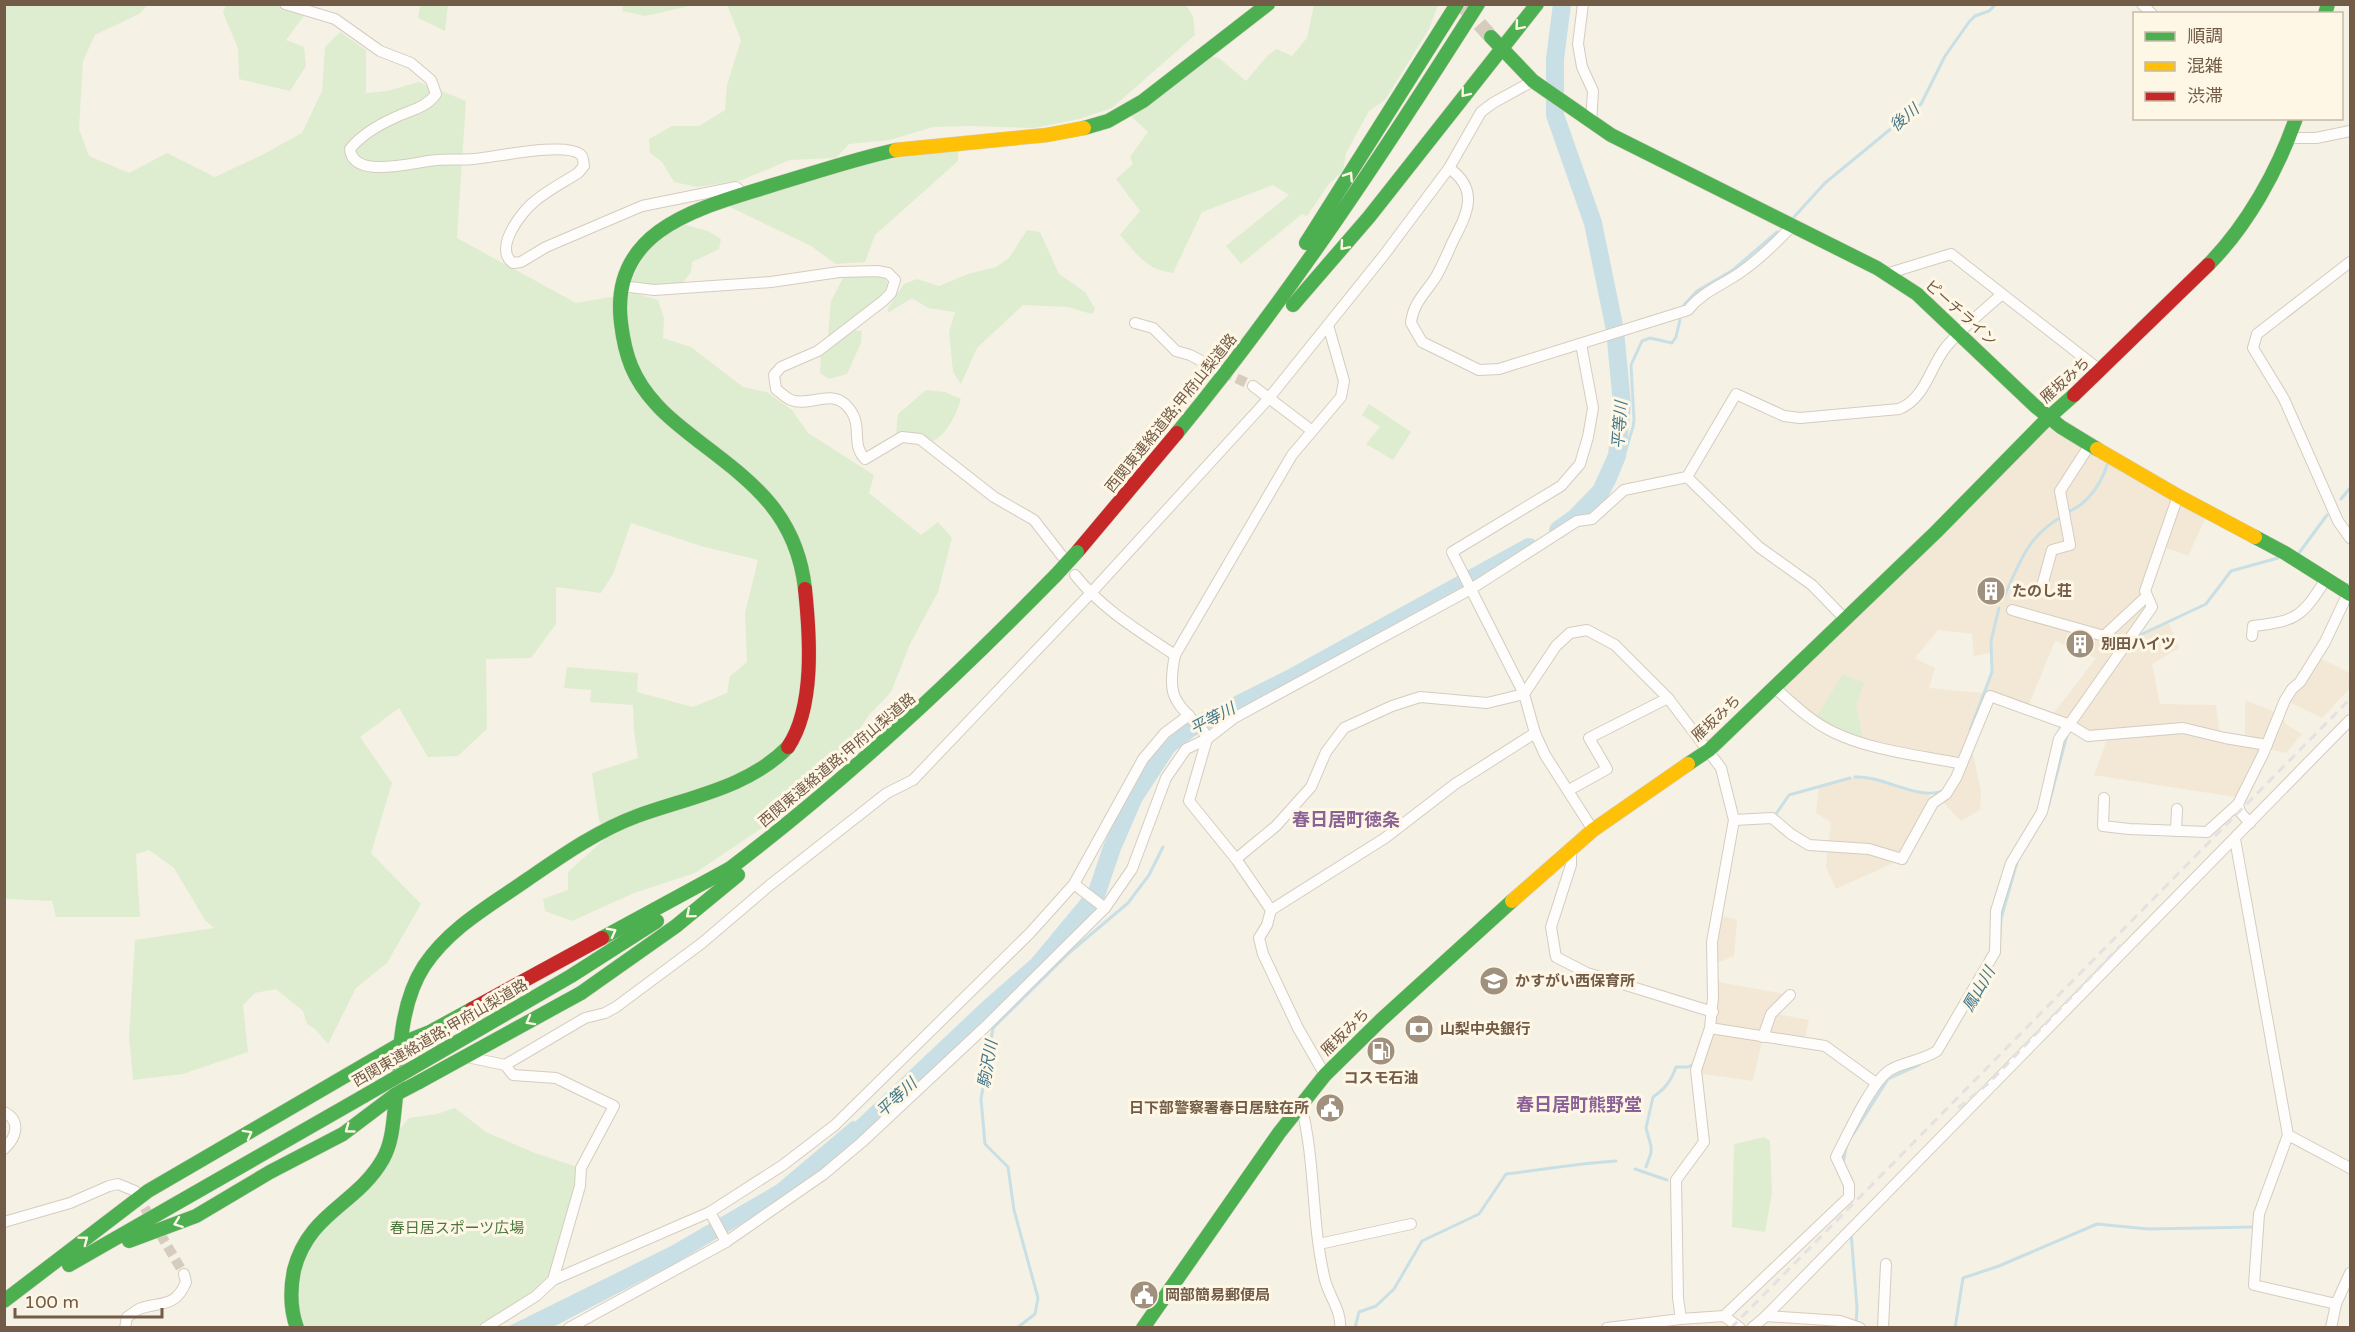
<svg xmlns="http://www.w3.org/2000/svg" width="2355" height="1332" viewBox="0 0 2355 1332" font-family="'Varela Round','Noto Sans JP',sans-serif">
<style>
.residential{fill:#f2e8d5;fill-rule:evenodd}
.green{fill:#deedd0}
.water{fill:#c8e0e5}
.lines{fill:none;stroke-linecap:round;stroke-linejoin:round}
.stream{stroke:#c8e0e5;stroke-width:3}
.river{stroke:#c8e0e5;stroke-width:18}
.street-tunnel{stroke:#d5ccbe;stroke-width:10;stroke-dasharray:10 5;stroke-linecap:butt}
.secondary-tunnel{stroke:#d5ccbe;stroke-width:15;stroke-dasharray:15 8;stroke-linecap:butt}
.street-casing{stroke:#d4ccc1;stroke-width:12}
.fast-casing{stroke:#d6cdc2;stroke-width:15}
.slow-casing{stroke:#d6cdc2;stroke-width:15}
.jam-casing{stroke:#d6cdc2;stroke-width:15}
.street{stroke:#fefdfb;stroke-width:10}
.fast{stroke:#4caf50;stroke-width:14}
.slow{stroke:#ffc107;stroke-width:14}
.jam{stroke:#c62828;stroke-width:14}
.rail{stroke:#e4e1e2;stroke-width:3;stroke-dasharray:9 6;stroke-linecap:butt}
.fast-bridge-casing{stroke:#d5cdc3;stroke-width:15;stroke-linecap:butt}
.fast-bridge{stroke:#4caf50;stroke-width:14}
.oneway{stroke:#fff7e5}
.labels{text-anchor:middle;stroke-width:6;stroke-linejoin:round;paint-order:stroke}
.street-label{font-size:15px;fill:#725b47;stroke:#fff7e5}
.poi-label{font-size:15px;font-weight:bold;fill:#725b47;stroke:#fff7e5;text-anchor:start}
.park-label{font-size:15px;fill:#4a783f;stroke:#fff7e5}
.water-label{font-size:16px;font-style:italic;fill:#43798d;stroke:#fff7e5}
.quarter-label{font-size:18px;font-weight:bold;fill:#8a6296;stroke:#fff7e5}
</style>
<rect width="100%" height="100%" fill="#f6f1e5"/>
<!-- residential -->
<g class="residential">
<path d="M2048,418L2208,512L2188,556L2161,546L2145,591L2152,607L2139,634L2168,621L2179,648L2152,664L2160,704L2216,705L2220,737L2245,740V700L2280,714L2287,725L2302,734L2286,753L2267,749L2235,797L2094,775L2109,734L2088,736L2050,718L2096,658L2055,641L2027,709L1991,696L1971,744L1981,791L1980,810L1961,821L1940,799L1902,859L1836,889L1826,867L1831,822L1816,813L1819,786L1850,778L1869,777L1940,799L1962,764L1831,731L1774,687ZM1938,630L1972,634L1974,656L1990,653L1992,672L1983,693L1929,688L1935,668L1915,658Z"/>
<polygon points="2316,656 2349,673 2350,666 2350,688 2322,718 2291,703 2292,689"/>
<polygon points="1716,914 1737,920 1734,956 1712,965"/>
<polygon points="1713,981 1790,995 1772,1013 1809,1020 1804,1043 1763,1037 1753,1081 1697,1073"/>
</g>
<!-- green -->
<g class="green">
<polygon points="5,5 148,5 139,14 95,35 83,61 79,129 89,156 129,173 167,153 215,177 260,156 302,133 322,91 325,47 340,32 366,50 366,93 387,91 419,82 466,101 457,238 576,303 634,293 658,300 664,318 663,338 691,347 743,387 767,392 792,410 808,433 874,475 869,493 921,535 938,522 952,538 938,592 910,644 891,692 869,715 829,774 762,828 695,873 634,893 572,921 545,911 543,899 568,890 568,872 610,834 599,821 592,773 638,758 634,731 633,705 590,702 591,690 564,688 567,667 638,673 637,692 693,707 727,693 730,676 747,662 745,613 758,560 701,546 631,523 613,574 601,593 556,587 556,624 531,658 486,659 487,729 458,756 428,757 399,708 360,737 392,783 371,853 421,904 387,963 356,988 328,1044 315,1029 307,1024 303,1011 276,989 255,993 243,1005 248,1052 183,1074 133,1080 129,1036 135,940 214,928 205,920 174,868 149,850 136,854 140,917 56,917 52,901 5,899"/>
<polygon points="226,5 312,5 286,40 304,47 306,66 290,91 239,79 238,48 223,13"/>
<polygon points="420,5 448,5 445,31 418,18"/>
<polygon points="623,5 623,4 694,5 645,16 622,11"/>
<polygon points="727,5 1186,5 1193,16 1195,35 1112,108 1079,119 1034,128 969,126 933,127 890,140 849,144 836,158 790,160 742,180 697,187 674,182 662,162 650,153 649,139 672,126 699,126 725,110 727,85 741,40"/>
<path d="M1314,5H1438L1429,29L1385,100L1369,111L1346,153L1343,171L1328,185L1307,216L1302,214L1241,264L1226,246L1289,195L1273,185L1202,212L1173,273C1146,270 1137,254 1120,235L1140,211L1116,179L1133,164L1130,157L1148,132L1132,117V110L1201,55L1219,58L1246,81L1268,55L1277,49L1292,56L1307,38Z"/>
<polygon points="958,148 958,161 875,235 865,262 836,264 811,246 728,206 862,164"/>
<path d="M679,223L708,231L721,239L719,249L692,262L691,272L681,285L657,288L631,282C642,254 654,240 679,223Z"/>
<polygon points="1027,230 1040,232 1059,274 1085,292 1095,309 1092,314 1067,307 1023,305 977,348 961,384 953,372 949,332 955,312 928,308 912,298 888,313 888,308 904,284 917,279 939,286 968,274 996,267 1009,258"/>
<path d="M876,275L886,279L888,285C876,307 848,323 828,337L831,301L843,278Z"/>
<polygon points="854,330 862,331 861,343 847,374 829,379 820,373 821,355"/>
<path d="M926,390L945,392L961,399C956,415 948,433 933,441L915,433H896L898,414Z"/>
<polygon points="1369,404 1411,432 1393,460 1366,444 1380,427 1362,415"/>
<polygon points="1843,674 1864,683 1856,705 1864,744 1814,721"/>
<polygon points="455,1108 486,1132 535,1153 581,1168 553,1280 485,1327 297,1327 300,1249 409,1118 437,1114"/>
<polygon points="1764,1137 1770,1141 1772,1193 1765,1232 1732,1227 1734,1144"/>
</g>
<!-- water -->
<polygon class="water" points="852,1121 876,1126 785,1198 674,1264 553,1327 505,1328 671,1246 776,1185"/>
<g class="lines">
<!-- stream -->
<g class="stream">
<polyline points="1794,217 1825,183 1921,104 1945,56 1969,22 1975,16 1989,11 1996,4"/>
<polyline points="1684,305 1697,291 1733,270 1777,232"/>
<polyline points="2341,499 2350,488"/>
<path d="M2070,511C2088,503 2101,484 2107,465"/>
<path d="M1587,515C1617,494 1622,460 1633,427L1634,420L1631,365L1642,341L1650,338L1672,343L1676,337L1680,320"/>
<polyline points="2299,553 2327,515"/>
<path d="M2004,597C2020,562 2027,537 2061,517"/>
<polyline points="2138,636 2206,604 2231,571 2278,558"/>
<polyline points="1970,730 1992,672 1991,641 1999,608"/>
<path d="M1855,777C1881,775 1920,801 1942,791"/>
<polyline points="2048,807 2067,735"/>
<polyline points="1776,814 1789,795 1850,778"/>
<polyline points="1999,952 2001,919 2017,862"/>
<polyline points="1852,1136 1888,1079 1919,1065"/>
<polyline points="1843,1164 1846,1147"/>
<path d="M1646,1167L1651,1153V1146L1646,1128L1653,1097C1665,1089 1671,1081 1676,1067H1688L1694,1064"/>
<polyline points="1635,1169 1667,1180"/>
<polyline points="1851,1232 1857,1308 1856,1324"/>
<polyline points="1017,1328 1035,1314 1038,1298 1014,1210 1008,1167 985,1144 981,1099 993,1028 1070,952 1128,903 1149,875 1163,847"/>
<path d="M1355,1328L1359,1312L1376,1306L1394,1289L1422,1241L1479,1214L1506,1174C1543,1170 1579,1163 1616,1161"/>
<polyline points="1955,1328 1963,1278 1999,1266 2097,1224 2148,1229 2255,1227"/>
</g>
<!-- river -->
<g class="river">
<polyline points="1558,530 1576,517 1601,491 1617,456 1622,404 1615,330 1593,223 1555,115 1555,59 1562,4"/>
<polyline points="850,1139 991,1006 1038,965 1096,895 1112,848 1134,797 1168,745 1189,729 1293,677 1529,547"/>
</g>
<!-- street-tunnel -->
<g class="street-tunnel">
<polyline points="1223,372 1253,386"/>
<polyline points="137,1195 184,1274"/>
</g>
<!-- secondary-tunnel -->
<polyline class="secondary-tunnel" points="1464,7 1491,37"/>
<!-- street casing -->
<g class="street-casing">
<g id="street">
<path d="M285,4L335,19L380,51L411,63L431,80L436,94C426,108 411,110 396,117C378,125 362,134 350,149C353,181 417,161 437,160C450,159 462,160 474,159C496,157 564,142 580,154C584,157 583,162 584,166L578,173C564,182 548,190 535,201C521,212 493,249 513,263L521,262L546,247L642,206L736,187L744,194"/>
<polyline points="1583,4 1578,44 1582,67 1593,91 1591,123"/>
<polyline points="2142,4 2152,14"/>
<polyline points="2289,138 2316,138 2350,131"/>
<path d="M1449,168C1480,190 1467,214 1453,241C1448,252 1443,264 1437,275C1427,292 1413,302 1411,323L1422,342L1479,370L1499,369L1688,310C1703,291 1723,285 1741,272C1761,258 1777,242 1793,225"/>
<polyline points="2350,262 2257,334 2253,348 2284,399 2338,521 2350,538"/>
<polyline points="1886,274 1951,254 2101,371"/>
<path d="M622,286L654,290L771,282L839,272L877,271L888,273L895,280L891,293L883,301L818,351L781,367L774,375L776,389C781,393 785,397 791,400C809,407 829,390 845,404C866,424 849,442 865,459L902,437L920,439L994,497L1034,520L1062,556"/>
<polyline points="1135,323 1153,328 1176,351 1190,355 1217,369"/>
<polyline points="1581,344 1593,408 1588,437 1580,464 1561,486 1452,552 1524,694 1535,733 1545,755 1593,830"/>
<polyline points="1253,386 1311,430"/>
<polyline points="1687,477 1759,547 1812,585 1845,619"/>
<path d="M1075,575C1102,609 1139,631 1175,655"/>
<polyline points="2042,586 2052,550 2070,545 2060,491 2091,443"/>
<polyline points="2012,610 2104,636 2147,596"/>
<path d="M2252,636L2253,626C2297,621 2302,617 2326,579"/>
<path d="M1774,687C1792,703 1810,721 1833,732C1872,751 1919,755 1962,764"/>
<polyline points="1569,790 1607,769 1589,738 1668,698"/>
<polyline points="2104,798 2103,826 2129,829 2207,832 2238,804"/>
<polyline points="1734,820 1772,818 1791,834 1809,845 1869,849 1902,859 1933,803 1946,794 1956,778 1990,696 2070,725 2088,736 2183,728 2225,738 2267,745"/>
<polyline points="2250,823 2240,812 2238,804 2263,754 2285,700 2292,689 2300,682 2325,642 2350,589"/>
<polyline points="2176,831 2177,809"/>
<polyline points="2235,839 2288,1135 2259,1214 2254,1285 2336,1304"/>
<polyline points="1571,848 1571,865 1551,927 1556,957 1587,973 1713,1012"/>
<polyline points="1236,859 1276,826 1311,787 1326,752 1344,728 1392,706 1420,697 1487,703 1524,694 1556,646 1570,633 1587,630 1615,645 1668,698 1721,768 1734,820 1712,942 1713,997 1710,1028 1696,1070 1704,1142 1676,1180 1678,1298 1681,1319"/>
<polyline points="1074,884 1105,908"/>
<path d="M1271,910L1236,859L1189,801L1207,739L1204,732C1176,701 1166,700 1175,655L1292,455L1341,397L1344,381L1328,325"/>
<polyline points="1710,1028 1825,1046 1876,1083"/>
<polyline points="1763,1037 1771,1014 1790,995"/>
<polyline points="405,1044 440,1051"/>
<polyline points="467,1057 505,1065 513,1075 556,1078 614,1106 581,1168 580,1186 553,1280 536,1296 485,1328"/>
<polyline points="505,1065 585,1018 605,1013 616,1007 702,943 770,885 887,793 913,780 1090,594 1269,398 1384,255 1449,168 1481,112 1493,103 1533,81"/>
<polyline points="1325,1075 1298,1028 1263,954 1259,938 1267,925 1271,910 1385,838 1455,784 1535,733"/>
<path d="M1301,1105C1316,1162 1311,1223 1325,1280C1329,1296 1342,1312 1340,1328"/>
<path d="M4,1112C22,1121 16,1138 4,1149"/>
<polyline points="2288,1135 2350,1168"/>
<polyline points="710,1212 726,1242"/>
<polyline points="4,1222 70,1203 109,1186 118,1184 135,1191"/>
<polyline points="1319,1244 1411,1224"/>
<polyline points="553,1280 710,1212 783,1165 835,1125 1030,933 1074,884 1143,759 1165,733 1189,715"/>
<path d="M1724,1316L1849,1197V1185L1836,1157C1847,1136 1871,1082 1890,1070C1903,1062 1921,1061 1937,1051L1995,952L1996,911L2011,863L2042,812L2059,739L2152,607L2145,591L2178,496"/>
<polyline points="1766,1316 2350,720"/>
<path d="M125,1328L127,1317C131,1315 135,1311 139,1309C160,1301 175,1309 186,1282L184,1274"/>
<path d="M569,1328L726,1242L824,1174L862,1142L985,1027L1105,908L1132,869L1166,778L1186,749L1207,739L1234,718L1471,589L1577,521L1592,519L1624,490L1687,477L1736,394L1784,416L1800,418L1899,409C1925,399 1930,367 1946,347C1962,328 1982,312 2001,295"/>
<polyline points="1607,1328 1681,1319 1724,1316 1740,1328"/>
<polyline points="1752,1328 1766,1316 1840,1321 1860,1328"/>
<polyline points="1883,1328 1886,1264"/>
<polyline points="2331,1328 2336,1304 2350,1273"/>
</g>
</g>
<!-- fast casing -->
<g class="fast-casing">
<g id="fast">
<polyline points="2325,14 2328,4"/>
<polyline points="1491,37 1533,81 1611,135 1877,268 1917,294 2035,406 2061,427 2097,449"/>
<polyline points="1084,128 1108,121 1143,101 1268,4"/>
<polyline points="1306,243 1457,4"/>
<path d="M2208,265C2247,226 2278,170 2296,118"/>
<polyline points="1293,305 1369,217 1537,4"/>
<path d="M1177,433C1289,297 1384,152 1478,4"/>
<polyline points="2255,537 2285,553 2350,594"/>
<path d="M805,589C797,516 755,484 701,443C686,431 669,419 656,404C633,379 625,356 621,323C609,227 704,207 773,185C814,173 854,159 896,150"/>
<polyline points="1688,764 1709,750 1936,532 2048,418 2074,395"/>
<path d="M720,876C841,785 950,683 1056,575"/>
<polyline points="602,938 729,869"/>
<polyline points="571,976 657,921"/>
<polyline points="581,993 676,926 738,875"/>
<polyline points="129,1241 196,1216 270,1172 343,1134 396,1094 419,1082"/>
<polyline points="69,1265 364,1096"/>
<polyline points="4,1301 148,1191 402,1043 430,1032 472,1009"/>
<path d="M297,1328C290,1309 290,1290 294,1270C309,1212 357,1205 383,1159C392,1143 393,1124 395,1106C400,1061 398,1006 424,966C450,927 491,905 528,879C563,855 597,831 637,816C689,797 748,788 788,747"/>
<polyline points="1143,1328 1279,1133 1325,1075 1381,1020 1512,901"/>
</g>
</g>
<!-- slow casing -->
<g class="slow-casing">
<g id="slow">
<polyline points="896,150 1047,135 1084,128"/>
<polyline points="2097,449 2178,496 2255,537"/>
<polyline points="1512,901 1593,830 1688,764"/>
</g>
</g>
<!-- jam casing -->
<g class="jam-casing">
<g id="jam">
<polyline points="2074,395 2208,265"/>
<polyline points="1077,552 1177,433"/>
<path d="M788,747C815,707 810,636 805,589"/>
<polyline points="472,1009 602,938"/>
</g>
</g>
<!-- street -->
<use href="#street" class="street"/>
<!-- fast -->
<use href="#fast" class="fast"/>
<!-- slow -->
<use href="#slow" class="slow"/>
<!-- jam -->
<use href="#jam" class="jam"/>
<!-- rail -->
<g class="rail">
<polyline points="1958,1108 1990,1082 2121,945"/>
<polyline points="1731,1328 2350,699"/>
</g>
<!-- fast-bridge casing -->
<g class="fast-bridge-casing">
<g id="fast-bridge">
<polyline points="1056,575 1077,552"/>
<polyline points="419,1082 581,993"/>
<polyline points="364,1096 571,976"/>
</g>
</g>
<!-- fast-bridge -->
<use href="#fast-bridge" class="fast-bridge"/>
</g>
<!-- one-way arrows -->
<defs><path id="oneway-chevron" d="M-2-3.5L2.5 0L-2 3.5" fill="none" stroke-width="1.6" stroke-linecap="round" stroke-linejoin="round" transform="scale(1.5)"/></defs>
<g class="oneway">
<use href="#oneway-chevron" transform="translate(1519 26) rotate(131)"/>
<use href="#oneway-chevron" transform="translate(1465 93) rotate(128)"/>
<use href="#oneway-chevron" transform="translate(1349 176) rotate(-57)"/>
<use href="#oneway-chevron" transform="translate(1344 246) rotate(131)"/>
<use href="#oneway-chevron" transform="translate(690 914) rotate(140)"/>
<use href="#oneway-chevron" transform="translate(612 932) rotate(-28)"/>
<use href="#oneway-chevron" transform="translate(530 1021) rotate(151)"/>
<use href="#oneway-chevron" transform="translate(349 1129) rotate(144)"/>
<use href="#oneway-chevron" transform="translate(248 1134) rotate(-29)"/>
<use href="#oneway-chevron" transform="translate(178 1223) rotate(160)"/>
<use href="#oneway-chevron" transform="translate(84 1240) rotate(-37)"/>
</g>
<!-- icons -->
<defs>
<g id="building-disc" transform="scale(1.5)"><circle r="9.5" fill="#a0907e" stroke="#fff7e5"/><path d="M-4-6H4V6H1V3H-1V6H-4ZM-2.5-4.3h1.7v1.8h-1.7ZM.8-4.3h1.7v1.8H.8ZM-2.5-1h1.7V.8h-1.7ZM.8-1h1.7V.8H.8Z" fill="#fff"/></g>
<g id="school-disc" transform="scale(1.5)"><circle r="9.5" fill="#a0907e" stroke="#fff7e5"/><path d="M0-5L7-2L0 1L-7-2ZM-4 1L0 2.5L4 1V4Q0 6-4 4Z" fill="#fff"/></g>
<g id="bank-disc" transform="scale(1.5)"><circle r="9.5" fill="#a0907e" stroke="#fff7e5"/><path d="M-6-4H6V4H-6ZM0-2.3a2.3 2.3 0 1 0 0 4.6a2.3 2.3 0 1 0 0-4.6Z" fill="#fff"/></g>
<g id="fuel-disc" transform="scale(1.5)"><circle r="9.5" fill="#a0907e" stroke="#fff7e5"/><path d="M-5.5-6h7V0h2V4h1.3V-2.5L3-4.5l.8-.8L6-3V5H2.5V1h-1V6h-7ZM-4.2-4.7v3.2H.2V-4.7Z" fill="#fff"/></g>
<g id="civic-disc" transform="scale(1.5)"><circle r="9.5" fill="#a0907e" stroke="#fff7e5"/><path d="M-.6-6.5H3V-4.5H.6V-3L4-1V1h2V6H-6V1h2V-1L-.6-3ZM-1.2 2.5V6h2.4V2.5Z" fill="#fff"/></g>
</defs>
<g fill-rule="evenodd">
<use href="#building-disc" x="1991" y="591"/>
<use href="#building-disc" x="2080" y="644"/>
<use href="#school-disc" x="1494" y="981"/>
<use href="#bank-disc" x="1419" y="1029"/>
<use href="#fuel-disc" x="1381" y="1051"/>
<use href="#civic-disc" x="1330" y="1108"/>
<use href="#civic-disc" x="1144" y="1295"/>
</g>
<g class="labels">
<!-- street labels -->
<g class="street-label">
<text transform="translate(1961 313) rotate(42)" y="5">ピーチライン</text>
<text transform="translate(2065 380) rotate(-42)" y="5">雁坂みち</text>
<text transform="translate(1171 413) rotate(-51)" y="5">西関東連絡道路;甲府山梨道路</text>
<text transform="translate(1716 718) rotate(-43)" y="5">雁坂みち</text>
<text transform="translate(837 760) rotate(-40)" y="5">西関東連絡道路;甲府山梨道路</text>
<text transform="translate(1345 1032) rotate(-44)" y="5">雁坂みち</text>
<text transform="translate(440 1033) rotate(-30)" y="5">西関東連絡道路;甲府山梨道路</text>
</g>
<!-- poi labels -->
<g class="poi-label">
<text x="2012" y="596">たのし荘</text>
<text x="2101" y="649">別田ハイツ</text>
<text x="1515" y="986">かすがい西保育所</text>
<text x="1440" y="1034">山梨中央銀行</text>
<text x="1381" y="1083" text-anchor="middle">コスモ石油</text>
<text x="1309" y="1113" text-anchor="end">日下部警察署春日居駐在所</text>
<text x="1165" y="1300">岡部簡易郵便局</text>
</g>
<!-- park labels -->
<g class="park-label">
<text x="457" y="1233">春日居スポーツ広場</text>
</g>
<!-- water labels -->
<g class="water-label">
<text transform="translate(1904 117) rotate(-40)" y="6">後川</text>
<text transform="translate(1619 425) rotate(-86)" y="6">平等川</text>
<text transform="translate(1212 718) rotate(-28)" y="6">平等川</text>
<text transform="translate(1978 989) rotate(-60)" y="6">鳳山川</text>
<text transform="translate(987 1064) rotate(-80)" y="6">駒沢川</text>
<text transform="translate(896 1097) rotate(-43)" y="6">平等川</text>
</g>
<!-- quarter labels -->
<g class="quarter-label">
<text x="1346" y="826">春日居町徳条</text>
<text x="1579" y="1111">春日居町熊野堂</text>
</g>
</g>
<!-- border -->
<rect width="2355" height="1332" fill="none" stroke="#725b47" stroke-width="12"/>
<!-- legend -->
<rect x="2133" y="12" width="210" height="108" fill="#fff7e5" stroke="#c7b9a6" stroke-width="1.5"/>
<rect x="2145" y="32" width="30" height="9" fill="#4caf50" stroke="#c7b9a6" stroke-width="1.5"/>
<text x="2187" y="42" font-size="18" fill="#725b47">順調</text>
<rect x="2145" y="62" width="30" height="9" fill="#ffc107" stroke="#c7b9a6" stroke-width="1.5"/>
<text x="2187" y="72" font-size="18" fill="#725b47">混雑</text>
<rect x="2145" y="92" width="30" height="9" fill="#c62828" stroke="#c7b9a6" stroke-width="1.5"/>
<text x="2187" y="102" font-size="18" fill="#725b47">渋滞</text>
<!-- scale -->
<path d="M15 1308v9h147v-9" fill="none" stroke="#725b47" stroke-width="3"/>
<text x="24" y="1308" font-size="18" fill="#725b47" stroke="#fff7e5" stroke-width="4.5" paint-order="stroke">100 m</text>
</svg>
